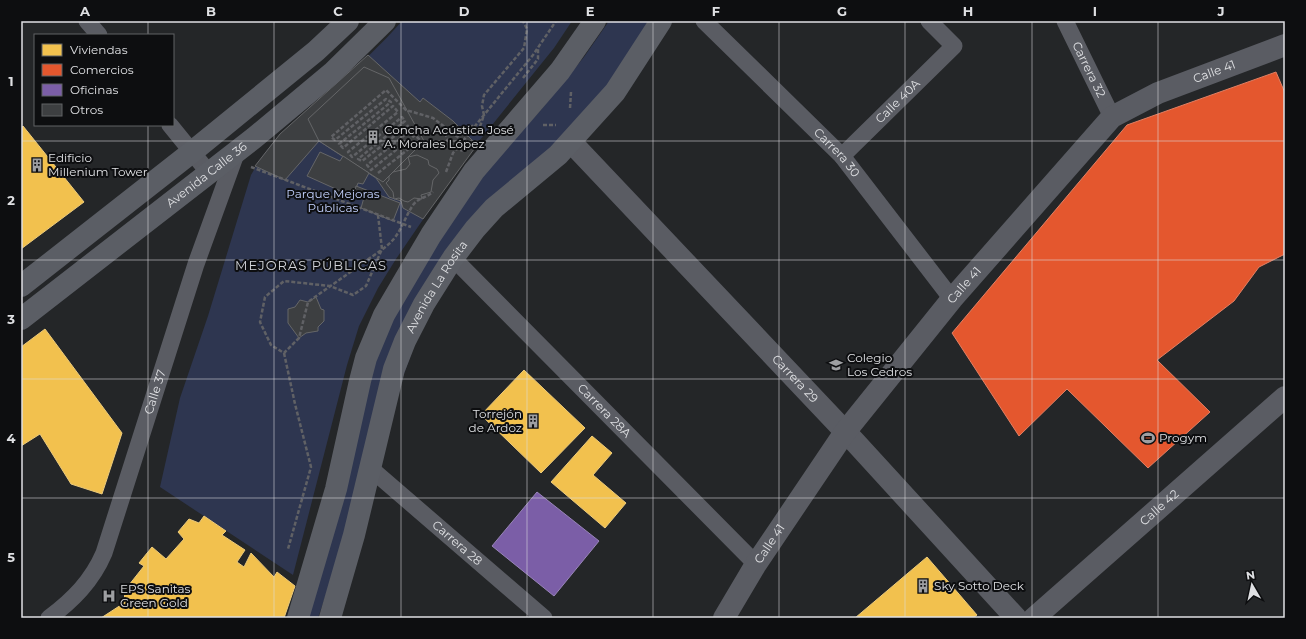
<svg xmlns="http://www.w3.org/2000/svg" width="1306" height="639" viewBox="0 0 1306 639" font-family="Montserrat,sans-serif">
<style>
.green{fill:#2e3650}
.homes{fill:#f2c14e;stroke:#ecca7b}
.shops{fill:#e4572e;stroke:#e28064}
.offices{fill:#7b5ea7;stroke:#9985b9}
.building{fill:#3d3f41;stroke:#656668}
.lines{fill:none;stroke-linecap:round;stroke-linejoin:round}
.path{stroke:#606165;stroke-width:2.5;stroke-dasharray:4 2;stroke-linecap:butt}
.minor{stroke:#5a5c63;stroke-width:17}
.tertiary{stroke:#5a5c63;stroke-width:22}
.secondary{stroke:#5b5e65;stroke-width:22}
.grid{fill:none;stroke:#dfe0e3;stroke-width:1;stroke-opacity:0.55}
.labels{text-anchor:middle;stroke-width:4;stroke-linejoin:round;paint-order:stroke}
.street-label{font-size:12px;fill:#dfe0e3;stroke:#0d0e10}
.poi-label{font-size:12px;fill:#dfe0e3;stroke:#0d0e10;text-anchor:start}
.park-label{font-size:12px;fill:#c3d1fe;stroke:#0d0e10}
.neighbourhood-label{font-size:13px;letter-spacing:1px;fill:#d2d4d9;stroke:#0d0e10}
.neatline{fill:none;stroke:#dfe0e3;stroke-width:1.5}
.grid-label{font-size:13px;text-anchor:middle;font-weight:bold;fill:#dfe0e3}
</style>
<rect width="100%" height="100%" fill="#242628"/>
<!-- green -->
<g class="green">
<path d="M402,21H572L554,48L463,161L396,259L378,288L359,326L347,365L293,575L160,487L180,398L208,316L251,175C274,133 303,116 337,85C359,65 382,44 402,21Z"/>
<polygon points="609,21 648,21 629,55 600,99 449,249 347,532 318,618 306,618 359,409 391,317 475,182 539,112 584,57"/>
</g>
<!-- homes -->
<g class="homes">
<polygon points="23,126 84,202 21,249 21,128"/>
<polygon points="45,329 122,433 102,494 71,484 40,434 21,446 21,347"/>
<polygon points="524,370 585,428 541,473 481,415"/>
<polygon points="592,436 612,453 593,475 626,503 605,528 551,482"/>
<polygon points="204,516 226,531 222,535 245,550 237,562 244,567 251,553 274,577 277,572 295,586 284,618 101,618 124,603 125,590 144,566 139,563 152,547 166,559 184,539 178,532 189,519 199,523"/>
<polygon points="927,557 977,615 973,618 855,618"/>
</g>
<!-- shops -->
<polygon class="shops" points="1276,72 1285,93 1285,254 1259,267 1234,301 1157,360 1210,412 1148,468 1067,389 1019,436 952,333 1127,125"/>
<!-- offices -->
<polygon class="offices" points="537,492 599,541 554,596 492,546"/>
<!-- building -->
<g class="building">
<polygon points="368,55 420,102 423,98 453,121 477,145 423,219 403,208 401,201 389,197 376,178 319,141 285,180 255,166 280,134"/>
<polygon points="364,67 389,78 424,141 383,182 319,141 308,119"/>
<polygon points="320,152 340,161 343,156 369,173 363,184 358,183 355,191 347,194 307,176"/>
<polygon points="417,155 428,160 429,165 437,169 439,173 433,180 431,192 421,195 422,199 414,198 408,202 404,201 399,198 394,199 393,192 386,183 389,180 389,176 393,172 406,169 410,164 408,157"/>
<polygon points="356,186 400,203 393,221 361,208 365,194 355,191"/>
<polygon points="316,297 321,309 324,310 324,321 318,327 318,331 306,333 299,338 288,323 288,309 295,307 300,300 308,302"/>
</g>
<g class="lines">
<!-- path -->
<g class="path">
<polyline points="523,78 538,59 538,48"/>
<polyline points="570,108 571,92"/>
<polyline points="543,125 556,125"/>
<path d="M444,127C446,140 450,148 464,151"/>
<polyline points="452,131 476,125"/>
<polyline points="478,132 484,115 482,106 484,95 524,48 527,29 523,21"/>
<polyline points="251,167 411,227"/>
<polyline points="446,172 453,153 533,55 556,21"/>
<polyline points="378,173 420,140 415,135 371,170 367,165 412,129 409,125 362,161 358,159 405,121 402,117 352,157 348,152 398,112 393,106 343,148 339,144 391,102 386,99 335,140 331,137 386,90 406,110 433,118 463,141"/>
<path d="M378,215L382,249L366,286L353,295L330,286L284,281L265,297L260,322L271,345L284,353L299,338L308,302C326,289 345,276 363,263C372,256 383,250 391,242C401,232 405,217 413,205C418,198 426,198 433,192"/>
<polyline points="284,353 295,404 311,467 288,549"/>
</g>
<!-- minor -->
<g class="minor">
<polyline points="87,21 99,35"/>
<path id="s1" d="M704,21L842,156L952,299"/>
<path id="s2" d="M1065,21L1112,117"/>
<polyline points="170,125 209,173"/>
<path id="s3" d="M842,156L954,46L929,21"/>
<path id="s4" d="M453,258L756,564"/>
<path id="s5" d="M370,468L544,618"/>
<path id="s6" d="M49,618C73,600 92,581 104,553L196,264L237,151"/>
</g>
<!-- tertiary -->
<g class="tertiary">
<path id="s7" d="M571,142L855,442L1016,618"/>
<path id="s8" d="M724,618L756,564L845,432L952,299L1112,117L1158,93L1285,45"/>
<path id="s9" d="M1034,618L1285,397"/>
</g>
<!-- secondary -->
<g class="secondary">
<polyline points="21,286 192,152 316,51 348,21"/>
<path id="s10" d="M21,319L254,138L332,73L385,21"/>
<polyline points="298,618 336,489 360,381 366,358 384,315 431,235 474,171 560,71 595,21"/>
<path id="s11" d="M330,618L354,535L394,369L405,341L424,304L453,258L475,229L494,208L558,155L615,92L661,21"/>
</g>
</g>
<!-- grid -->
<path class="grid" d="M148,21V35M274,21V618M401,21V618M527,21V618M653,21V618M779,21V618M905,21V618M1032,21V618M1158,21V618M148,125V618M21,141H1285M21,260H1285M21,379H1285M21,498H1285"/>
<!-- icons -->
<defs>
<g id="building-bare" transform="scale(1.08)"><path d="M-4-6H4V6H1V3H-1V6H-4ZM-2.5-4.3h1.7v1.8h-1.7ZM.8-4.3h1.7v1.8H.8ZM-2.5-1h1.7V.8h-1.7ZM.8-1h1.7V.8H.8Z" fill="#9e9fa2" stroke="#0d0e10" stroke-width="2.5" paint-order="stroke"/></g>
<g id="school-bare" transform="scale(1.08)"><path d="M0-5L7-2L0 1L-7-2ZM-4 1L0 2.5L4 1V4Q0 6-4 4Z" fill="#9e9fa2" stroke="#0d0e10" stroke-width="2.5" paint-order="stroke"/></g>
<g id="stadium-bare" transform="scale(1.08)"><path d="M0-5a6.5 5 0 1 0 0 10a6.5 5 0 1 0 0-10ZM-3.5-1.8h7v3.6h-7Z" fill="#9e9fa2" stroke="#0d0e10" stroke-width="2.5" paint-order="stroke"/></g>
<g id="hospital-bare" transform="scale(1.08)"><path d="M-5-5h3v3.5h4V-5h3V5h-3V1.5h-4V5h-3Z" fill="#9e9fa2" stroke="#0d0e10" stroke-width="2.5" paint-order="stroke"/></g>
</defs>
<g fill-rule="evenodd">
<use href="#building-bare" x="373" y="137"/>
<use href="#building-bare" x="37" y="165"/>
<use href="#school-bare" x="836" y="365"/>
<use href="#building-bare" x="533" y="421"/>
<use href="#stadium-bare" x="1148" y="438"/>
<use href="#building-bare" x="923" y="586"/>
<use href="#hospital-bare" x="109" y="596"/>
</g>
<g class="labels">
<!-- street labels -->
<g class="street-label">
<text dy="4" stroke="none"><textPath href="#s2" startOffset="54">Carrera 32</textPath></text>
<text dy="4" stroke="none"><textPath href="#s8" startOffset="747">Calle 41</textPath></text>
<text dy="4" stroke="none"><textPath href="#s3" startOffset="78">Calle 40A</textPath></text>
<text dy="4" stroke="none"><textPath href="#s1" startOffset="187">Carrera 30</textPath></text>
<text dy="4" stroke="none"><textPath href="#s10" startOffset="235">Avenida Calle 36</textPath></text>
<text dy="4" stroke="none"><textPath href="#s8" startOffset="411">Calle 41</textPath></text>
<text dy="4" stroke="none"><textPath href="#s11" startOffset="350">Avenida La Rosita</textPath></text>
<text dy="4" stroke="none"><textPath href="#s7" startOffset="326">Carrera 29</textPath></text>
<text dy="4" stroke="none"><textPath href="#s6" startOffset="255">Calle 37</textPath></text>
<text dy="4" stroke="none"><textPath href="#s4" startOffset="215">Carrera 28A</textPath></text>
<text dy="4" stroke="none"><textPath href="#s9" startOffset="167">Calle 42</textPath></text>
<text dy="4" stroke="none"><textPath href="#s5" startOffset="115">Carrera 28</textPath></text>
<text dy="4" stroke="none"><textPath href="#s8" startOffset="87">Calle 41</textPath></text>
</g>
<!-- poi labels -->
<g class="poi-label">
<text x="384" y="134">Concha Acústica José<tspan x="384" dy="14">A. Morales López</tspan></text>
<text x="48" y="162">Edificio<tspan x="48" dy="14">Millenium Tower</tspan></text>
<text x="847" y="362">Colegio<tspan x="847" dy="14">Los Cedros</tspan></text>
<text x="522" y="418" text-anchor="end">Torrejón<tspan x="522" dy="14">de Ardoz</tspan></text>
<text x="1159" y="442">Progym</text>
<text x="934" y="590">Sky Sotto Deck</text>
<text x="120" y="593">EPS Sanitas<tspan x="120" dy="14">Green Gold</tspan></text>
</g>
<!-- park labels -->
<g class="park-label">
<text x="333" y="198">Parque Mejoras<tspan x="333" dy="14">Públicas</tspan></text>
</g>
<!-- neighbourhood labels -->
<g class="neighbourhood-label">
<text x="311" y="270">MEJORAS PÚBLICAS</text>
</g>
</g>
<!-- border -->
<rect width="1306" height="639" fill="none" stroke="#0d0e10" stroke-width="44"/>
<!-- legend -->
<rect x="34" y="34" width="140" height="92" fill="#0d0e10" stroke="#616264"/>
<rect x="42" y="44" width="20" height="12" fill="#f2c14e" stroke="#616264"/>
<text x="70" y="54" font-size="12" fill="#dfe0e3">Viviendas</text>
<rect x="42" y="64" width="20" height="12" fill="#e4572e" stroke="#616264"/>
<text x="70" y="74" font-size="12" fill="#dfe0e3">Comercios</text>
<rect x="42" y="84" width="20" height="12" fill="#7b5ea7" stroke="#616264"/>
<text x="70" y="94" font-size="12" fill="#dfe0e3">Oficinas</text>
<rect x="42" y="104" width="20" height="12" fill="#3d3f41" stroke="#616264"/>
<text x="70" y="114" font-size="12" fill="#dfe0e3">Otros</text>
<!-- north arrow -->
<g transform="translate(1252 585) rotate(351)" stroke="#0d0e10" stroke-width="3" paint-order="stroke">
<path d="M0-3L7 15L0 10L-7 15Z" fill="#dfe0e3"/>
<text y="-6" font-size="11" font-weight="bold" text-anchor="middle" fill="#dfe0e3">N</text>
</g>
<rect x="22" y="22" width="1262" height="595" class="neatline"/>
<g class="grid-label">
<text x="85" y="16">A</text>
<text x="211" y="16">B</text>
<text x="338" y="16">C</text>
<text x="464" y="16">D</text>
<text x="590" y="16">E</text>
<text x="716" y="16">F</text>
<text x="842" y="16">G</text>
<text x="968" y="16">H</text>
<text x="1095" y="16">I</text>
<text x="1221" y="16">J</text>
<text x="11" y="86">1</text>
<text x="11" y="205">2</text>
<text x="11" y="324">3</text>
<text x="11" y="443">4</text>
<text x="11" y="562">5</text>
</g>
</svg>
